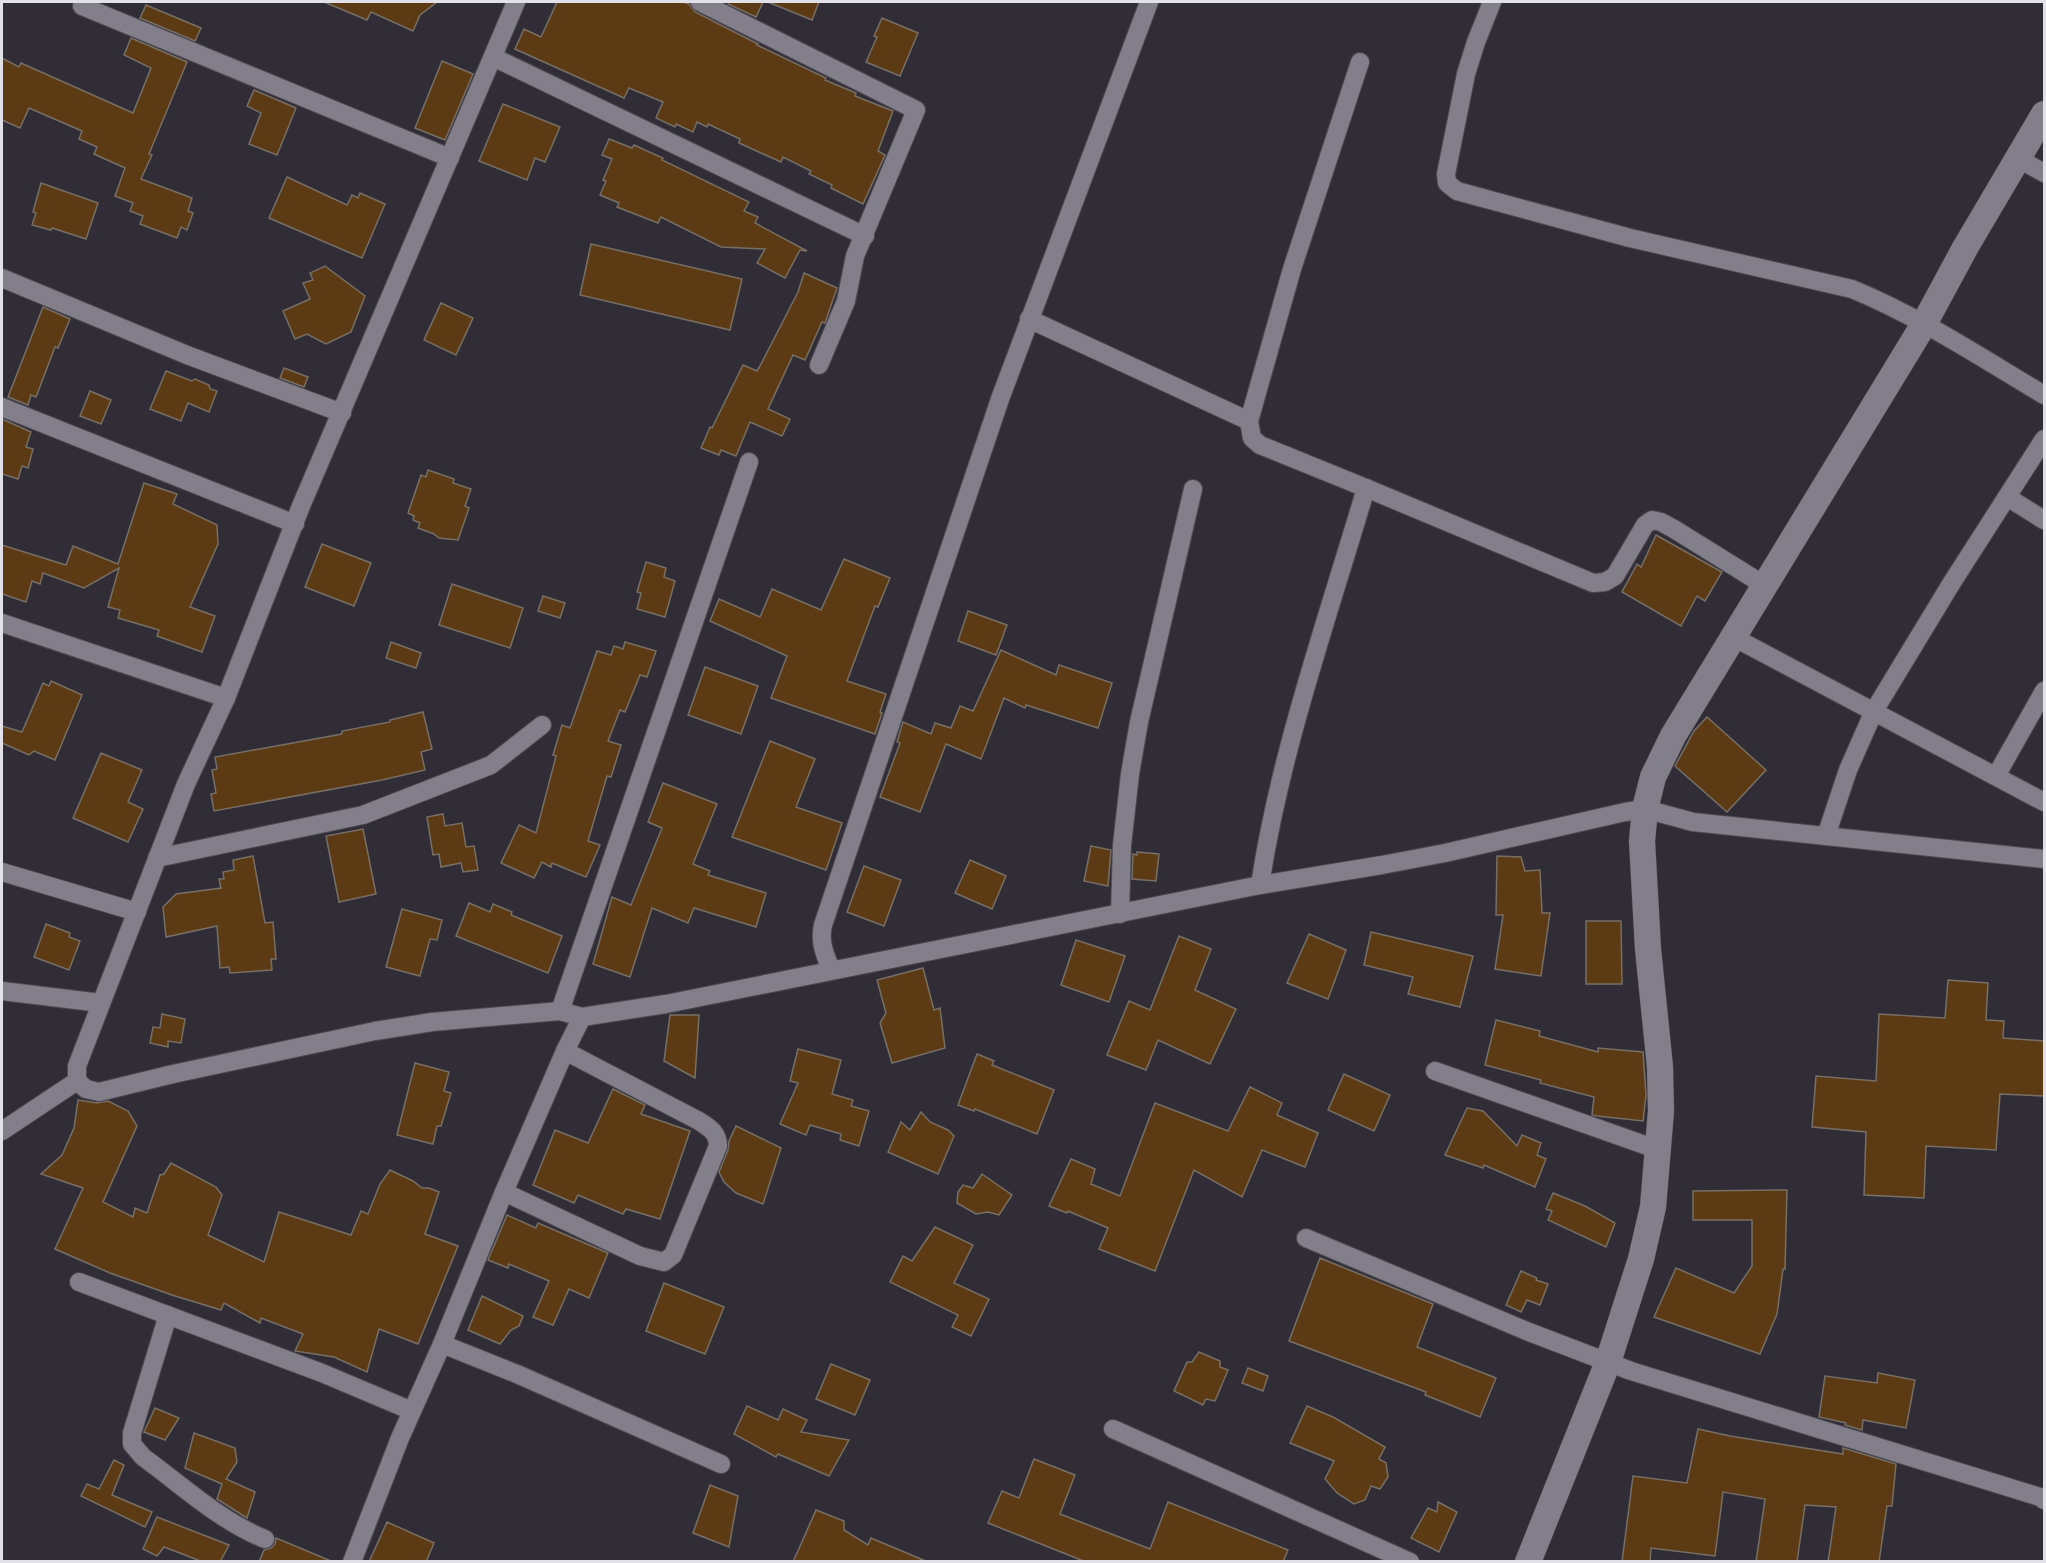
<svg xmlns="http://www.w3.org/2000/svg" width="2046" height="1563" viewBox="0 0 2046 1563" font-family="Ubuntu,sans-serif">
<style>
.building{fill:#5c3b14;stroke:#776f66;stroke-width:1.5}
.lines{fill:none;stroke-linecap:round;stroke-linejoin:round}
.minor-casing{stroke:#4d4a53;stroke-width:20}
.secondary-casing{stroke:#4d4a53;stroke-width:27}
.minor{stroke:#837f8a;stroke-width:18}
.secondary{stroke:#837f8a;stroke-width:26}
</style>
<rect width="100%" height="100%" fill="#302d36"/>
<!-- building -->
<g class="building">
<polygon points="324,2 437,2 420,15 413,31 371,12 367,20"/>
<polygon points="557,2 683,2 689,4 695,12 758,44 757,45 826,78 825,80 856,93 855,96 893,111 878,151 885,155 863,204 831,188 832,185 809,174 811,171 783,157 781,162 739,143 740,139 708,124 707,127 697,122 693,132 676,124 675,127 656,118 663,102 629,88 624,98 515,49 524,29 541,37"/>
<polygon points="729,2 763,2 756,17 728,4"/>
<polygon points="768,2 819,2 812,20"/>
<polygon points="146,5 201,28 195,41 140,18"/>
<polygon points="882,18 918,33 900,76 866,62 877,37 874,36"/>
<polygon points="131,38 187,62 149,154 152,155 141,179 192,198 188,211 193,213 187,230 181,227 177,238 140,224 143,216 130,211 133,203 115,196 125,168 94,154 97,147 79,139 82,131 29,108 20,128 2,120 2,58 19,67 21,63 133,113 151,68 124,55"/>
<polygon points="442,61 473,74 445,140 415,128"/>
<polygon points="254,90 296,108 277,155 249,144 261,113 247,106"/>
<polygon points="503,104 560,127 545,162 535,158 527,180 479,161"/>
<polygon points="609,139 632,148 634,145 663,158 662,160 749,202 744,211 758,217 755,223 807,251 800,250 785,278 757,263 765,249 721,247 661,217 658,223 617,207 619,203 600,195 606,181 603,180 612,159 602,155"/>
<polygon points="287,177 347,205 352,195 358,198 360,193 385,204 362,258 269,218"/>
<polygon points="41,183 98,203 86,239 52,228 51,230 32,225 36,213 33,212"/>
<polygon points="591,244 742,279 730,330 580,295"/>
<polygon points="325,266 365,296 351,332 326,344 307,334 295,339 283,311 310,299 303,283 313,280 310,273"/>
<polygon points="804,273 837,288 825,323 822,322 805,360 793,355 768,409 790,419 782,436 750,422 736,456 721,450 719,455 701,448 710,427 712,428 743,365 757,371 760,366 798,292"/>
<polygon points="441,303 473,318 456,355 424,340"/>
<polygon points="43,307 70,319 58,348 55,347 36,397 31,395 28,405 8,397"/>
<polygon points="284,368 308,377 304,387 280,378"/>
<polygon points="166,371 192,381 195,379 209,385 210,389 217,391 209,412 188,403 181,421 150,409"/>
<polygon points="90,391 111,400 101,424 80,416"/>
<polygon points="2,419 31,432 26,447 33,449 28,468 22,466 18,479 2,474"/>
<polygon points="428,470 454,479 453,483 471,489 465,506 469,508 458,540 439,538 434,534 418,528 420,523 413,520 414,516 408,513 421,475 426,477"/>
<polygon points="144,483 177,494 173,504 217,525 218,544 190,607 215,616 202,652 157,636 159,630 118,618 120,610 108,607 119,568 84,588 43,573 40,584 32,581 26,602 2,594 2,545 66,565 73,546 118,564"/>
<polygon points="1656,535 1722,572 1705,601 1697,596 1681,626 1622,592 1637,564 1641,567"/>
<polygon points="322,544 371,563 354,606 305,587"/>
<polygon points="844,559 890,578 878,607 875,606 847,681 886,694 880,712 882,713 875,734 771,698 787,656 710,621 719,599 760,617 772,589 821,610"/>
<polygon points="646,562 666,568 664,577 675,581 665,617 637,609 641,593 637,592"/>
<polygon points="452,584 523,608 510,648 439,625"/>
<polygon points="543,596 565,603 560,618 538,611"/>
<polygon points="968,611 1007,625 996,655 958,641"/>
<polygon points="391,642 421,653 416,668 386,658"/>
<polygon points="625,642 656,651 647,677 640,675 625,712 620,710 608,741 621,745 611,777 607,776 588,841 600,845 586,877 552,863 551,867 542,862 534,878 501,863 519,825 536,833 556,756 553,755 562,725 570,728 597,651 611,655 614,646 623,649"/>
<polygon points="1001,650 1056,675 1059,665 1112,683 1098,728 1026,705 1025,708 1004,698 981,759 946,744 920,812 880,797 900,743 897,742 903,722 931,734 935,723 951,728 960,706 973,711"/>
<polygon points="705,667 758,686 741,734 688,715"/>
<polygon points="51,681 82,695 55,760 34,751 29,755 2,743 2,726 22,732 43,683 49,686"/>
<polygon points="423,712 432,749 421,752 425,770 382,780 214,811 211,794 216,793 212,770 217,769 215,757 342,734 342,731 390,722 390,720"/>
<polygon points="1707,717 1766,770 1727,812 1675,766 1694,731"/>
<polygon points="770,741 815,759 796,807 842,823 826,870 732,837"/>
<polygon points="101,753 142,770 128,802 143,809 128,842 73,818"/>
<polygon points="663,783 717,804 693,864 710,871 708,875 766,893 756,927 694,908 688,923 652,908 630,977 593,964 612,897 631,905 662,828 648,822"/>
<polygon points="443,814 445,826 462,823 466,847 474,846 478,870 463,872 461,863 441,867 439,854 433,855 427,817"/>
<polygon points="363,829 376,894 339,902 326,836"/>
<polygon points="1091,846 1111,850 1108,886 1084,881"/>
<polygon points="1137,852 1159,854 1156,881 1132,879 1133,854 1137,855"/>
<polygon points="253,856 265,923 273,922 276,959 271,959 272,970 230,973 229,967 220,968 217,926 166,937 163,907 176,894 221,888 219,879 224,879 223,872 234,870 233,860"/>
<polygon points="1497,856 1521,857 1525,871 1540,870 1542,913 1550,913 1541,976 1495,969 1503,915 1496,915"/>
<polygon points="970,860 1006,876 992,909 955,893"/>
<polygon points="864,866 901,880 884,926 847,912"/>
<polygon points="469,903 490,912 493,904 512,912 511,915 562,936 548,973 456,936"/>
<polygon points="402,909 442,920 437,940 430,939 420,976 386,967"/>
<polygon points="1586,921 1621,921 1622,984 1586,984"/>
<polygon points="46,924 70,933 69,937 80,941 69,970 34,957"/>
<polygon points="1371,932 1473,956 1460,1007 1408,994 1413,977 1364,965"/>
<polygon points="1309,934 1346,950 1328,999 1287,983"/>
<polygon points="1179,936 1211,949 1195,990 1236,1009 1210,1064 1158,1040 1146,1070 1107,1055 1129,1001 1150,1010"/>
<polygon points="1076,940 1125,956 1109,1002 1061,985"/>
<polygon points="923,968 934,1010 940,1008 945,1048 892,1063 880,1023 886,1013 877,980"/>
<polygon points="1948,980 1988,983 1986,1020 2004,1021 2003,1038 2044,1041 2044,1096 2000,1094 1996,1150 1926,1146 1924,1198 1864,1195 1866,1132 1812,1127 1816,1076 1876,1081 1879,1014 1945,1018"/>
<polygon points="162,1014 185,1019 181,1043 168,1041 168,1047 150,1043 153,1027 160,1028"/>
<polygon points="670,1015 699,1015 695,1078 664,1061"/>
<polygon points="1496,1020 1540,1031 1539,1036 1598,1052 1598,1048 1643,1052 1646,1095 1643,1121 1597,1116 1592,1115 1594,1097 1540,1083 1541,1080 1485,1065"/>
<polygon points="798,1049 841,1060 832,1094 853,1100 851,1106 869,1111 859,1146 840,1140 841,1134 810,1125 806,1135 780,1124 798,1083 790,1081"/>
<polygon points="977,1054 994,1061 992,1065 1054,1090 1037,1134 975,1109 974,1111 958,1105"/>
<polygon points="415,1063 449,1072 444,1091 451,1093 441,1126 437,1126 433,1144 397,1135"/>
<polygon points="1344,1074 1390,1095 1374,1131 1328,1110"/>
<polygon points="1250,1087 1282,1103 1277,1115 1318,1133 1305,1167 1262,1150 1242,1197 1194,1170 1155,1271 1099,1249 1108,1228 1068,1211 1067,1213 1049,1206 1071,1159 1095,1169 1091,1184 1120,1196 1155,1103 1228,1131"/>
<polygon points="613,1089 645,1105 641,1114 690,1131 660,1219 626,1209 623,1214 578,1195 574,1203 533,1185 555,1130 588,1143"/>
<polygon points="78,1100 97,1103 108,1101 128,1111 137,1126 103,1202 133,1217 135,1208 147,1213 160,1175 164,1174 171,1163 216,1187 222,1195 208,1235 264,1262 279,1212 351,1235 361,1211 368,1214 380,1184 390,1170 413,1181 422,1188 429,1188 439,1192 425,1234 458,1246 418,1344 379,1329 367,1372 334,1357 295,1351 303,1334 261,1318 260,1323 224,1303 221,1310 172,1295 110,1273 55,1249 83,1188 41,1174 62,1155 74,1128"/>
<polygon points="1467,1108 1483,1111 1517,1146 1522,1135 1541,1143 1537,1155 1546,1159 1535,1187 1484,1165 1483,1168 1445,1155"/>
<polygon points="921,1112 930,1122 948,1130 954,1136 938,1174 888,1152 901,1122 910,1130"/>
<polygon points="736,1126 781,1148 763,1204 736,1193 724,1182 719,1172 728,1150 729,1141"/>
<polygon points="982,1174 1012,1195 999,1215 988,1212 976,1214 957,1203 958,1192 963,1185 973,1188"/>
<polygon points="1787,1190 1785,1269 1783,1269 1777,1314 1760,1354 1654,1317 1676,1268 1734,1293 1752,1266 1752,1220 1693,1220 1693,1191"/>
<polygon points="1553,1193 1585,1206 1615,1223 1606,1247 1548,1220 1552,1211 1546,1209"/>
<polygon points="507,1215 536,1228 538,1223 608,1253 589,1298 569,1289 553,1325 533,1317 549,1281 509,1264 508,1268 488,1260"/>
<polygon points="935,1227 973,1245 954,1283 989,1299 971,1336 952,1327 958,1315 890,1282 903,1256 912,1261"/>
<polygon points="1320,1258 1433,1304 1417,1347 1496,1378 1480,1417 1425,1395 1426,1392 1289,1341"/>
<polygon points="1521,1271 1537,1278 1536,1280 1548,1284 1540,1305 1527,1300 1521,1312 1506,1305"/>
<polygon points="664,1283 724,1307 705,1354 646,1331"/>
<polygon points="482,1296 523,1316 519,1326 511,1330 500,1344 468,1330"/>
<polygon points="1199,1352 1220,1361 1220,1367 1228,1370 1215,1401 1206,1399 1203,1405 1174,1391 1187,1362 1192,1362"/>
<polygon points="831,1364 870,1380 855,1415 816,1399"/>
<polygon points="1248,1368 1268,1376 1263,1391 1242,1383"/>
<polygon points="1878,1373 1915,1380 1906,1428 1863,1420 1862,1430 1845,1425 1846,1423 1819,1417 1825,1376 1877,1383"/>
<polygon points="747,1406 778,1420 783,1409 807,1420 801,1432 849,1440 829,1476 778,1454 776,1457 734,1434"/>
<polygon points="1307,1406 1333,1417 1385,1447 1379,1459 1386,1463 1388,1477 1380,1489 1371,1486 1365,1500 1354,1504 1337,1493 1325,1479 1334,1461 1290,1443"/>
<polygon points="155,1408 179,1418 165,1440 144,1432"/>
<polygon points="1698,1429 1730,1436 1843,1454 1843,1448 1896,1464 1892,1506 1887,1506 1879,1562 1828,1562 1836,1507 1805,1505 1797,1562 1756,1562 1765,1499 1723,1492 1715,1556 1651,1548 1650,1562 1622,1562 1633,1476 1687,1483"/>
<polygon points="194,1433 235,1448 237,1462 226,1479 255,1492 247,1518 217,1499 222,1484 185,1468"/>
<polygon points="1034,1459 1075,1475 1060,1514 1150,1549 1168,1502 1288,1550 1283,1562 1086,1562 988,1523 1002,1491 1019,1498"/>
<polygon points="114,1460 124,1465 112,1495 152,1512 145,1527 81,1496 87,1484 99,1489"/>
<polygon points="710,1485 738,1496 729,1547 693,1533"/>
<polygon points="1438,1502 1457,1512 1439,1552 1411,1538 1428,1508 1437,1512"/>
<polygon points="816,1510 844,1521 844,1530 868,1545 871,1538 928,1562 793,1562"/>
<polygon points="157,1517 229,1545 220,1562 203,1562 164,1547 157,1556 143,1549"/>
<polygon points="387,1522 434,1543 426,1562 369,1562"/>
<polygon points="276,1538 331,1561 331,1562 259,1562 264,1550 271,1548 275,1544"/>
</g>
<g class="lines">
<!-- minor casing -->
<g class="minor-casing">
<g id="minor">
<polyline points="84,2 82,6 450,158"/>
<polyline points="700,2 916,110 855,256 846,301 819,365"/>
<path d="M1492,2L1476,42L1466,74L1446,174L1447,183L1457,191L1630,238L1852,289C1920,317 1982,358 2044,395"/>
<polyline points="493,57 865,236"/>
<polyline points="2019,159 2044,173"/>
<polyline points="2,278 187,355 342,413"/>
<path d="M1029,319L1249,421L1252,438L1260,445L1366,488C1328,617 1280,752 1260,885"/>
<polyline points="2,407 295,524"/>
<polyline points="1249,421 1292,269 1360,62"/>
<polyline points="1366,488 1593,583 1605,582 1615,576 1645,525 1652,520 1661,522 1674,529 1764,585"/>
<polyline points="2007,497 2044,520"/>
<polyline points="2,623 226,698"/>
<polyline points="1733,637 2044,802"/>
<polyline points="1996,776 2044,691"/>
<polyline points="1826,836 1848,770 1874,711 1951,584 2044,439"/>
<polyline points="157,858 363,815 491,765 542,725"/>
<polyline points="2,872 137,912"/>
<polyline points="1120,914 1122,845 1130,774 1139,722 1193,489"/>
<path d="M831,970C825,954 819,942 823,925L1000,399L1149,2"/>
<polyline points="2,991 101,1003"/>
<polyline points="560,1011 749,462"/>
<polyline points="1435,1071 1659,1150"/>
<polyline points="77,1081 86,1089 99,1092 173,1074 375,1031 432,1022 560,1011 582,1017 666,1004 1260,885 1382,865 1445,853 1625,812 1645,809 1693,822 2044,859"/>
<polyline points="77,1081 77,1066 186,784 226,698 301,506 516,2"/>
<polyline points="2,1131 77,1081"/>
<path d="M504,1192L640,1256L664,1262L673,1255L718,1146C718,1133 710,1128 699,1121L565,1051"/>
<polyline points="1306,1238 1529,1332 1631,1371 2040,1497 2044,1500"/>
<polyline points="79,1282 322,1373 412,1411"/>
<path d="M168,1315L132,1433V1444L143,1457C183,1486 220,1521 265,1539"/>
<polyline points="442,1344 517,1374 721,1464"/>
<polyline points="1113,1429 1410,1562"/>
<polyline points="352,1562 400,1438 442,1344 504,1192 565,1051 582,1017"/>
</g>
</g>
<!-- secondary casing -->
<g class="secondary-casing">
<polyline id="secondary" points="1528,1562 1608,1362 1641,1259 1653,1207 1661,1111 1660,1067 1648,949 1642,841 1645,809 1653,777 1673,736 1924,324 1965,248 2044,114"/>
</g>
<!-- minor -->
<use href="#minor" class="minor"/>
<!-- secondary -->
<use href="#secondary" class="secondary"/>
</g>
<!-- border -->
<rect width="2046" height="1563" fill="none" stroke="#e3e1e8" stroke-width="6"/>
</svg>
